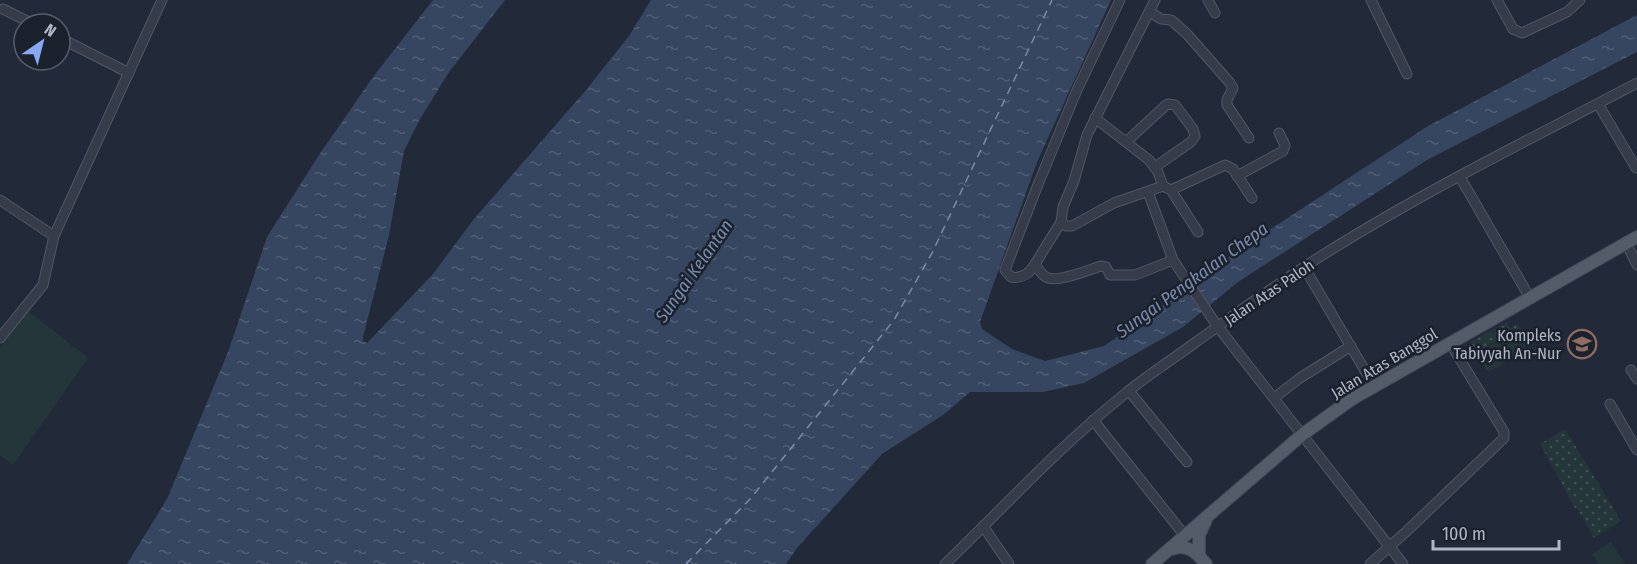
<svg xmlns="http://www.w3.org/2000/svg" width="1637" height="564" viewBox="0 0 1637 564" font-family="'Fira Sans Condensed',sans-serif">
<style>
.grass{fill:url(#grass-dots)}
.garden{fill:#24363a}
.water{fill:url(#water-ripples)}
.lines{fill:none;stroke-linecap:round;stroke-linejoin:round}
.ferry{stroke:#7a8cad;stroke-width:1.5;stroke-dasharray:8 6;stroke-linecap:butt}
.minor-casing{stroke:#515764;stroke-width:11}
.major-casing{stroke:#3f4552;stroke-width:14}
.minor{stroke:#363c49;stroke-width:9}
.major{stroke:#545b69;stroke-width:12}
.labels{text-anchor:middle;stroke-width:5;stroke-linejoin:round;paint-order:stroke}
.street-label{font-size:16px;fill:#b1b7c5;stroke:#1b222e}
.poi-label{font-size:16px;fill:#b1b7c5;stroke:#1b222e;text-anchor:end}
.water-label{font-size:18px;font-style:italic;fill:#7a8cad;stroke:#1b222e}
</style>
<defs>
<pattern id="grass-dots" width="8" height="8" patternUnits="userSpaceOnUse" patternTransform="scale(1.5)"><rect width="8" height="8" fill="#24363a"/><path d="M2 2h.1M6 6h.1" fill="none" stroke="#415155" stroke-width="1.8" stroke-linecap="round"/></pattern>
<pattern id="water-ripples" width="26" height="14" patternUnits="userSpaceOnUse" patternTransform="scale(1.5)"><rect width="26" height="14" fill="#364560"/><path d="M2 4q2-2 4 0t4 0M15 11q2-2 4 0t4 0" fill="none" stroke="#515e75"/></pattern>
</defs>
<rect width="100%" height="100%" fill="#222a39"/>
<!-- grass -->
<g class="grass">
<polygon points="1507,322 1510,328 1518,324 1531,347 1528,349 1517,330 1483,349 1494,369 1488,372 1470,342"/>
<polygon points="1565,429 1621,521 1594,538 1577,508 1575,508 1540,444"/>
</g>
<!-- garden -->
<g class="garden">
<polygon points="28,311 88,358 13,465 0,455 0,347"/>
<polygon points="1517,330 1528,349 1494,369 1483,350"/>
<polygon points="1611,542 1625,564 1599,564 1592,554"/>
</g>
<!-- water -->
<polygon class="water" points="433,0 505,0 449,72 420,119 404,151 389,235 363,337 363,341 367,343 433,274 474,219 586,90 629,36 651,0 1111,0 1037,162 980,322 982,329 1012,349 1045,361 1104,346 1161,307 1234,253 1428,126 1637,15 1637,52 1427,160 1238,282 1183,327 1084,383 1043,392 970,392 943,415 882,454 797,548 786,564 127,564 167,499 228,352 267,237 319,155 373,77"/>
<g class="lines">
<!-- ferry -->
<polyline class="ferry" points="686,564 751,498 894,320 932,253 1052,0"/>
<!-- minor casing -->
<g class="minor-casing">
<g id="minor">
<polyline points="1155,0 1087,135 1074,181 1063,207 1061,222 1066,226 1072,226 1114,203 1163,186"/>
<polyline points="1208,0 1215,13"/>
<polyline points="1371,0 1407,74"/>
<polyline points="1497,0 1513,29 1522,33 1567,12 1580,0"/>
<polyline points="3,9 33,24"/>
<polyline points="1150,12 1161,19 1171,20 1187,34 1230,83 1233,88 1227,100 1227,105 1249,138"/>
<polyline points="60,38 129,73"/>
<polyline points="1598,104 1636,168"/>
<polyline points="1095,118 1149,160 1158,172 1163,186 1171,190 1198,232"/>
<polyline points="1126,142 1165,106 1168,104 1175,105 1193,129 1195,136 1191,142 1155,167"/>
<polyline points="1237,176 1283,151 1285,145 1279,133"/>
<polyline points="1460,177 1530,298"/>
<polyline points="1171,190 1225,165 1233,169 1252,198"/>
<polyline points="1148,192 1173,260 1218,327 1403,564"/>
<polyline points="0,200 54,236"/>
<path d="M1061,222L1035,264C1038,269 1042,276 1048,278C1060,282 1088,270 1101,266L1106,267L1110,275H1135L1173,260"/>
<polyline points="1626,243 1637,265"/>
<path d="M1035,264C1030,273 1022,279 1011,277L1005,270L1037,187L1077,90L1120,0"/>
<polyline points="1304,267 1374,386"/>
<polyline points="0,338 43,285 54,236 162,0"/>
<polyline points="1631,370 1637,379"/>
<polyline points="1129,391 1187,462"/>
<polyline points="1274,398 1300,378 1351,346"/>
<polyline points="1610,404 1637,450"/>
<polyline points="1093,420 1185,536"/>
<polyline points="983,526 1009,564"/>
<path d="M945,564C1005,506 1061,445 1126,393C1148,375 1173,359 1196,342C1231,317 1267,291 1304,267C1410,198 1525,142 1637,83"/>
<polyline points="1370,564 1408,530 1504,438 1504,432 1450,343"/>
</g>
</g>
<!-- major casing -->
<g class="major-casing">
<g id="major">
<path d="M1172,549C1187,543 1197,553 1206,564"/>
<polyline points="1199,555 1199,535 1206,520"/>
<polyline points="1152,564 1303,434 1352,399 1637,237"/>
</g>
</g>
<!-- minor -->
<use href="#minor" class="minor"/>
<!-- major -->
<use href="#major" class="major"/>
</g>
<!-- icons -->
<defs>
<g id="school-ring" transform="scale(1.5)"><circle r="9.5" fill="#1b222e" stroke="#8d6e63" stroke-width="1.5"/><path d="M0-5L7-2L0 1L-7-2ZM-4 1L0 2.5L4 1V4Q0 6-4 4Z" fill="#8d6e63"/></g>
</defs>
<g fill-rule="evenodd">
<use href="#school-ring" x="1582" y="344"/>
</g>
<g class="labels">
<!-- street labels -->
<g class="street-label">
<text transform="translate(1269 292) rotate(-34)" y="6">Jalan Atas Paloh</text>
<text transform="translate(1384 363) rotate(-31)" y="6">Jalan Atas Banggol</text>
</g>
<!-- poi labels -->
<g class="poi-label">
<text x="1561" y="341">Kompleks<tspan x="1561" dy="18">Tabiyyah An-Nur</tspan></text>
</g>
<!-- water labels -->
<g class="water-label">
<text transform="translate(694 271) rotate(-55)" y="6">Sungai Kelantan</text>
<text transform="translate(1192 280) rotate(-36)" y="6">Sungai Pengkalan Chepa</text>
</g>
</g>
<!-- north arrow -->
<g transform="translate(42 42) rotate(35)"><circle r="28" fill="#1b222e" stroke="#575e6a" stroke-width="1.5"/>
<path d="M0-4.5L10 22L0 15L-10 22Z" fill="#87a9f4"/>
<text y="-9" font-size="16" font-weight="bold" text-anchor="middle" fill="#b1b7c5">N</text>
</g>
<!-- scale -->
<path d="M1433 540v9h126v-9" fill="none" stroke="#b1b7c5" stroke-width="3"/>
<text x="1442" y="540" font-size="18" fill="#b1b7c5" stroke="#1b222e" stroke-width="4.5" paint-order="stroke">100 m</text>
</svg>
